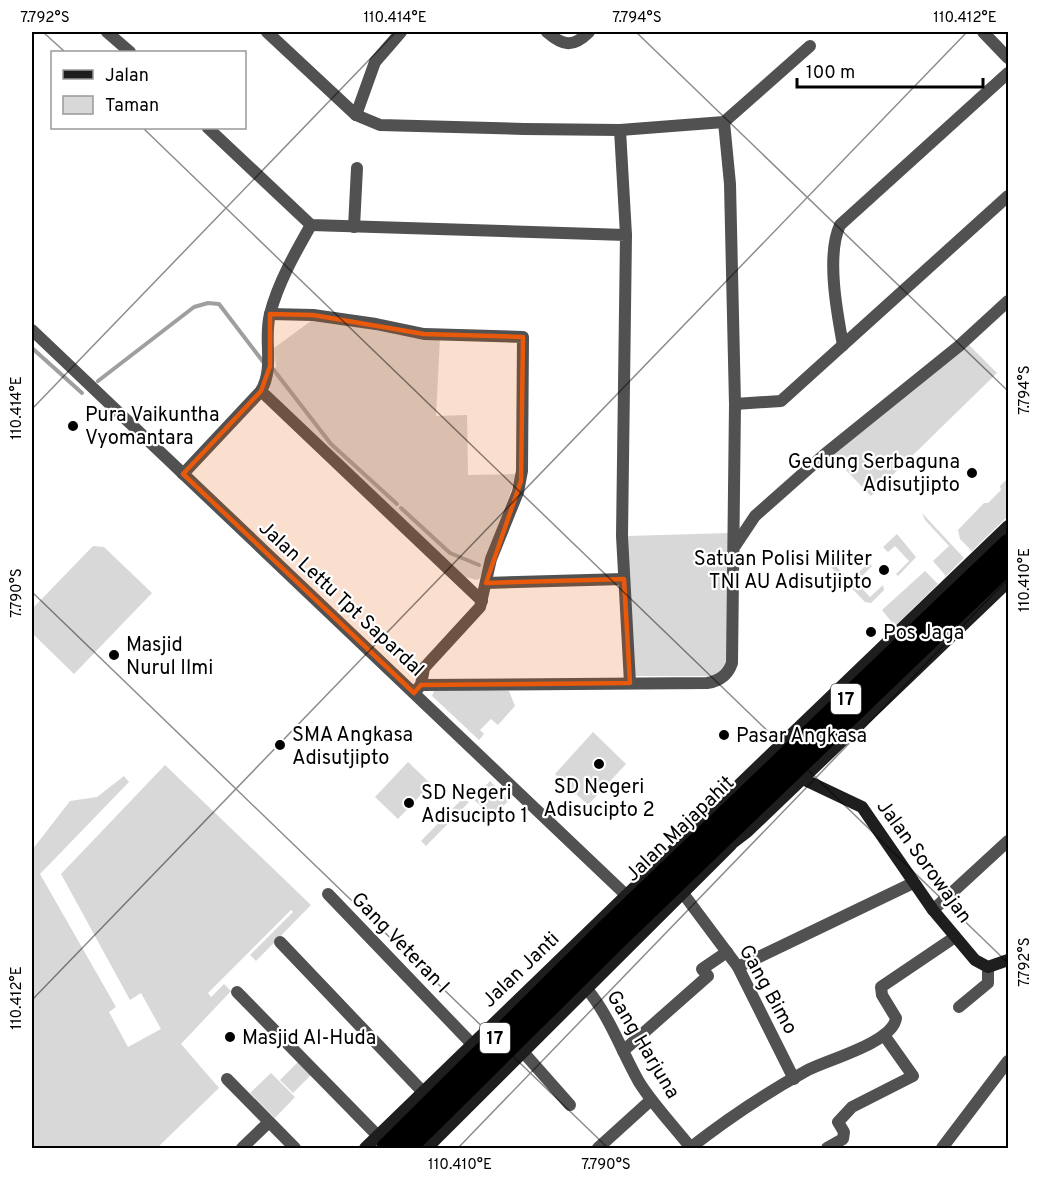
<svg xmlns="http://www.w3.org/2000/svg" width="1040" height="1180" viewBox="0 0 1040 1180" font-family="Overpass,sans-serif">
<style>
.green{fill:#d8d8d8}
.lines{fill:none;stroke-linecap:round;stroke-linejoin:round}
.stream{stroke:#9f9f9f;stroke-width:4}
.highway-casing{stroke:#dbdbdb;stroke-width:20}
.street{stroke:#515151;stroke-width:12}
.secondary{stroke:#1e1e1e;stroke-width:12}
.highway{stroke:#000;stroke-width:18}
.marked{fill:#e8590c;fill-opacity:0.2;stroke:#e8590c;stroke-width:4.5;stroke-linejoin:round}
.ticks{fill:none;stroke:#000;stroke-width:1.5;stroke-opacity:0.45}
.poi-dot{fill:#000;stroke:#fff;stroke-width:2}
.labels{text-anchor:middle;stroke-width:4.5;stroke-linejoin:round;paint-order:stroke}
.shield{fill:#fff;stroke:#4c4c4c;stroke-width:1.5}
.shield-label{font-size:18px;font-weight:bold;fill:#000}
.poi-label{font-size:20px;fill:#000;stroke:#fff;text-anchor:start}
.street-label{font-size:20px;fill:#000;stroke:#fff}
.neatline{fill:none;stroke:#000;stroke-width:2}
.ticks-label{font-size:15px;text-anchor:middle;fill:#000}
</style>
<rect width="100%" height="100%" fill="#fff"/>
<!-- green -->
<g class="green">
<polygon points="311,321 440,338 436,416 467,415 468,475 517,474 480,578 477,580 462,576 270,394 269,385 276,366 274,348"/>
<polygon points="962,338 997,373 871,496 837,461 834,453"/>
<polygon points="1008,478 1008,516 972,551 960,539 958,530 984,503 988,503 1001,490 1000,486"/>
<polygon points="922,513 964,558 946,576 933,561 949,546 925,520"/>
<polygon points="729,533 728,660 723,670 713,676 635,676 627,536"/>
<polygon points="897,534 916,557 898,576 896,574 909,561 895,546 888,552 883,547"/>
<polygon points="93,546 104,547 152,593 74,674 32,633 32,609"/>
<polygon points="828,554 827,557 850,581 869,562 872,566 856,582 870,597 883,585 884,590 871,603 865,602 826,562 826,557"/>
<polygon points="925,571 938,584 895,626 882,610"/>
<polygon points="439,689 509,691 515,706 498,725 491,719 480,730 484,734 479,740 432,696 434,691"/>
<polygon points="593,732 626,764 588,805 555,774"/>
<polygon points="408,762 431,784 398,819 375,797"/>
<polygon points="165,765 311,905 256,961 250,955 293,912 291,910 208,993 211,997 224,984 231,991 181,1044 219,1088 157,1148 32,1148 32,850 70,801 97,797 124,776 129,782 40,874 116,1007 109,1012 128,1047 161,1029 141,993 130,1000 61,874"/>
<polygon points="490,781 509,800 493,817 473,799"/>
<polygon points="462,799 469,802 426,846 421,841"/>
<polygon points="300,1060 313,1073 293,1093 280,1080"/>
<polygon points="271,1073 295,1097 275,1118 250,1093"/>
</g>
<g class="lines">
<!-- stream -->
<g class="stream">
<polyline points="32,348 82,393"/>
<polyline points="273,369 331,444 397,504"/>
<polyline points="98,381 194,307 208,303 219,304 264,363"/>
<polyline points="401,508 450,553 479,565"/>
</g>
<!-- highway casing -->
<g class="highway-casing">
<g id="highway">
<polyline points="385,1148 606,928 1008,543"/>
<polyline points="408,1148 618,940 1008,565"/>
</g>
</g>
<!-- street -->
<g class="street">
<polyline points="107,32 130,52"/>
<polyline points="267,32 356,115 375,62 401,32"/>
<path d="M547,32C563,46 573,48 589,32"/>
<polyline points="983,32 1008,58"/>
<polyline points="356,115 380,125 524,129 620,130 724,122 810,46"/>
<polyline points="208,128 311,225 626,235 622,536 630,683"/>
<polyline points="620,130 626,235"/>
<polyline points="354,227 357,168"/>
<polyline points="270,314 313,315 376,324 424,334 523,337 522,471 518,492 491,559 480,607 424,668 421,685"/>
<polyline points="32,330 626,895"/>
<path d="M843,345C837,313 826,255 840,225L1008,73"/>
<polyline points="261,391 482,601"/>
<polyline points="735,404 781,401 1008,196"/>
<path d="M183,474L261,391C275,366 263,341 270,314C278,283 295,253 311,225"/>
<polyline points="735,546 755,516 825,454 959,346 1008,301"/>
<polyline points="486,583 624,579"/>
<path d="M414,693L421,685L707,683C720,681 728,675 732,663L735,404L730,184L724,122"/>
<polyline points="682,892 738,967 794,1079"/>
<polyline points="328,894 471,1043"/>
<polyline points="933,910 1008,841"/>
<polyline points="280,942 423,1092"/>
<polyline points="738,967 913,883"/>
<path d="M587,989C610,1017 621,1050 639,1082C654,1106 674,1126 691,1148"/>
<polyline points="237,992 378,1136"/>
<polyline points="959,1007 988,983 988,967"/>
<polyline points="623,1051 708,976 702,969 727,952"/>
<polyline points="524,1053 570,1105"/>
<polyline points="227,1079 295,1148"/>
<polyline points="242,1148 269,1122"/>
<polyline points="598,1148 651,1100"/>
<path d="M690,1148C727,1119 766,1093 806,1071C826,1060 893,1043 896,1018L882,995L881,987L955,937"/>
<polyline points="827,1148 843,1139 844,1132 838,1122 852,1107 913,1076 884,1035"/>
<polyline points="942,1148 1008,1061"/>
</g>
<!-- secondary -->
<g class="secondary">
<polyline points="803,779 862,807 933,910 975,960 988,967 1008,960"/>
<polyline points="701,826 721,802 1008,526"/>
<polyline points="726,848 747,832 1008,582"/>
<polyline points="365,1148 705,819"/>
<polyline points="427,1148 731,845"/>
</g>
<!-- highway -->
<use href="#highway" class="highway"/>
</g>
<!-- marked area -->
<path class="marked" d="M270,314L313,315L424,334L523,337L521,481L486,583L624,579L630,683L421,685L414,693L183,474L261,391L270,366Z"/>
<!-- ticks -->
<path class="ticks" d="M43,32L65,52M636,32L1008,391M143,128L1008,963M32,409L396,32M32,592L608,1148M32,1000L967,32M458,1148L1008,579"/>
<!-- markers -->
<g class="poi-dot">
<circle cx="73" cy="426" r="6"/>
<circle cx="972" cy="473" r="6"/>
<circle cx="884" cy="570" r="6"/>
<circle cx="871" cy="632" r="6"/>
<circle cx="114" cy="655" r="6"/>
<circle cx="724" cy="735" r="6"/>
<circle cx="280" cy="745" r="6"/>
<circle cx="599" cy="764" r="6"/>
<circle cx="409" cy="803" r="6"/>
<circle cx="230" cy="1037" r="6"/>
</g>
<g class="labels">
<!-- shield labels -->
<g class="shield">
<rect x="831" y="684" width="30" height="30" rx="4.5"/>
<rect x="480" y="1023" width="30" height="30" rx="4.5"/>
</g>
<g class="shield-label">
<text x="846" y="705">17</text>
<text x="495" y="1044">17</text>
</g>
<!-- poi labels -->
<g class="poi-label">
<text x="85" y="421">Pura Vaikuntha<tspan x="85" dy="23">Vyomantara</tspan></text>
<text x="960" y="468" text-anchor="end">Gedung Serbaguna<tspan x="960" dy="23">Adisutjipto</tspan></text>
<text x="872" y="565" text-anchor="end">Satuan Polisi Militer<tspan x="872" dy="23">TNI AU Adisutjipto</tspan></text>
<text x="883" y="639">Pos Jaga</text>
<text x="126" y="651">Masjid<tspan x="126" dy="23">Nurul Ilmi</tspan></text>
<text x="292" y="741">SMA Angkasa<tspan x="292" dy="23">Adisutjipto</tspan></text>
<text x="736" y="742">Pasar Angkasa</text>
<text x="599" y="793" text-anchor="middle">SD Negeri<tspan x="599" dy="23">Adisucipto 2</tspan></text>
<text x="421" y="799">SD Negeri<tspan x="421" dy="23">Adisucipto 1</tspan></text>
<text x="242" y="1044">Masjid Al-Huda</text>
</g>
<!-- street labels -->
<g class="street-label">
<text transform="translate(342 598) rotate(43)" y="7">Jalan Lettu Tpt Sapardal</text>
<text transform="translate(679 828) rotate(-44)" y="7">Jalan Majapahit</text>
<text transform="translate(925 861) rotate(54)" y="7">Jalan Sorowajan</text>
<text transform="translate(401 942) rotate(46)" y="7">Gang Veteran I</text>
<text transform="translate(520 969) rotate(-44)" y="7">Jalan Janti</text>
<text transform="translate(769 989) rotate(61)" y="7">Gang Bimo</text>
<text transform="translate(644 1044) rotate(59)" y="7">Gang Harjuna</text>
</g>
</g>
<!-- border -->
<rect width="1040" height="1180" fill="none" stroke="#ffffff" stroke-width="66"/>
<!-- legend -->
<rect x="51" y="51" width="195" height="78" fill="#ffffff" stroke="#999999" stroke-width="1.5"/>
<rect x="63" y="70" width="30" height="9" fill="#1e1e1e" stroke="#999999" stroke-width="1.5"/>
<text x="105" y="81" font-size="18" fill="#000000">Jalan</text>
<rect x="63" y="96" width="30" height="18" fill="#d8d8d8" stroke="#999999" stroke-width="1.5"/>
<text x="105" y="111" font-size="18" fill="#000000">Taman</text>
<!-- scale -->
<path d="M797 78v9h186v-9" fill="none" stroke="#000000" stroke-width="3"/>
<text x="806" y="78" font-size="18" fill="#000000" stroke="#ffffff" stroke-width="4.5" paint-order="stroke">100 m</text>
<rect x="33" y="33" width="974" height="1114" class="neatline"/>
<g class="ticks-label">
<text x="45" y="22">7.792°S</text>
<text x="395" y="22">110.414°E</text>
<text x="637" y="22">7.794°S</text>
<text x="965" y="22">110.412°E</text>
<text transform="translate(1024 390) rotate(-90)" y="5">7.794°S</text>
<text transform="translate(16 408) rotate(-90)" y="5">110.414°E</text>
<text transform="translate(1024 580) rotate(-90)" y="5">110.410°E</text>
<text transform="translate(16 593) rotate(-90)" y="5">7.790°S</text>
<text transform="translate(1024 962) rotate(-90)" y="5">7.792°S</text>
<text transform="translate(16 998) rotate(-90)" y="5">110.412°E</text>
<text x="460" y="1169">110.410°E</text>
<text x="606" y="1169">7.790°S</text>
</g>
</svg>
